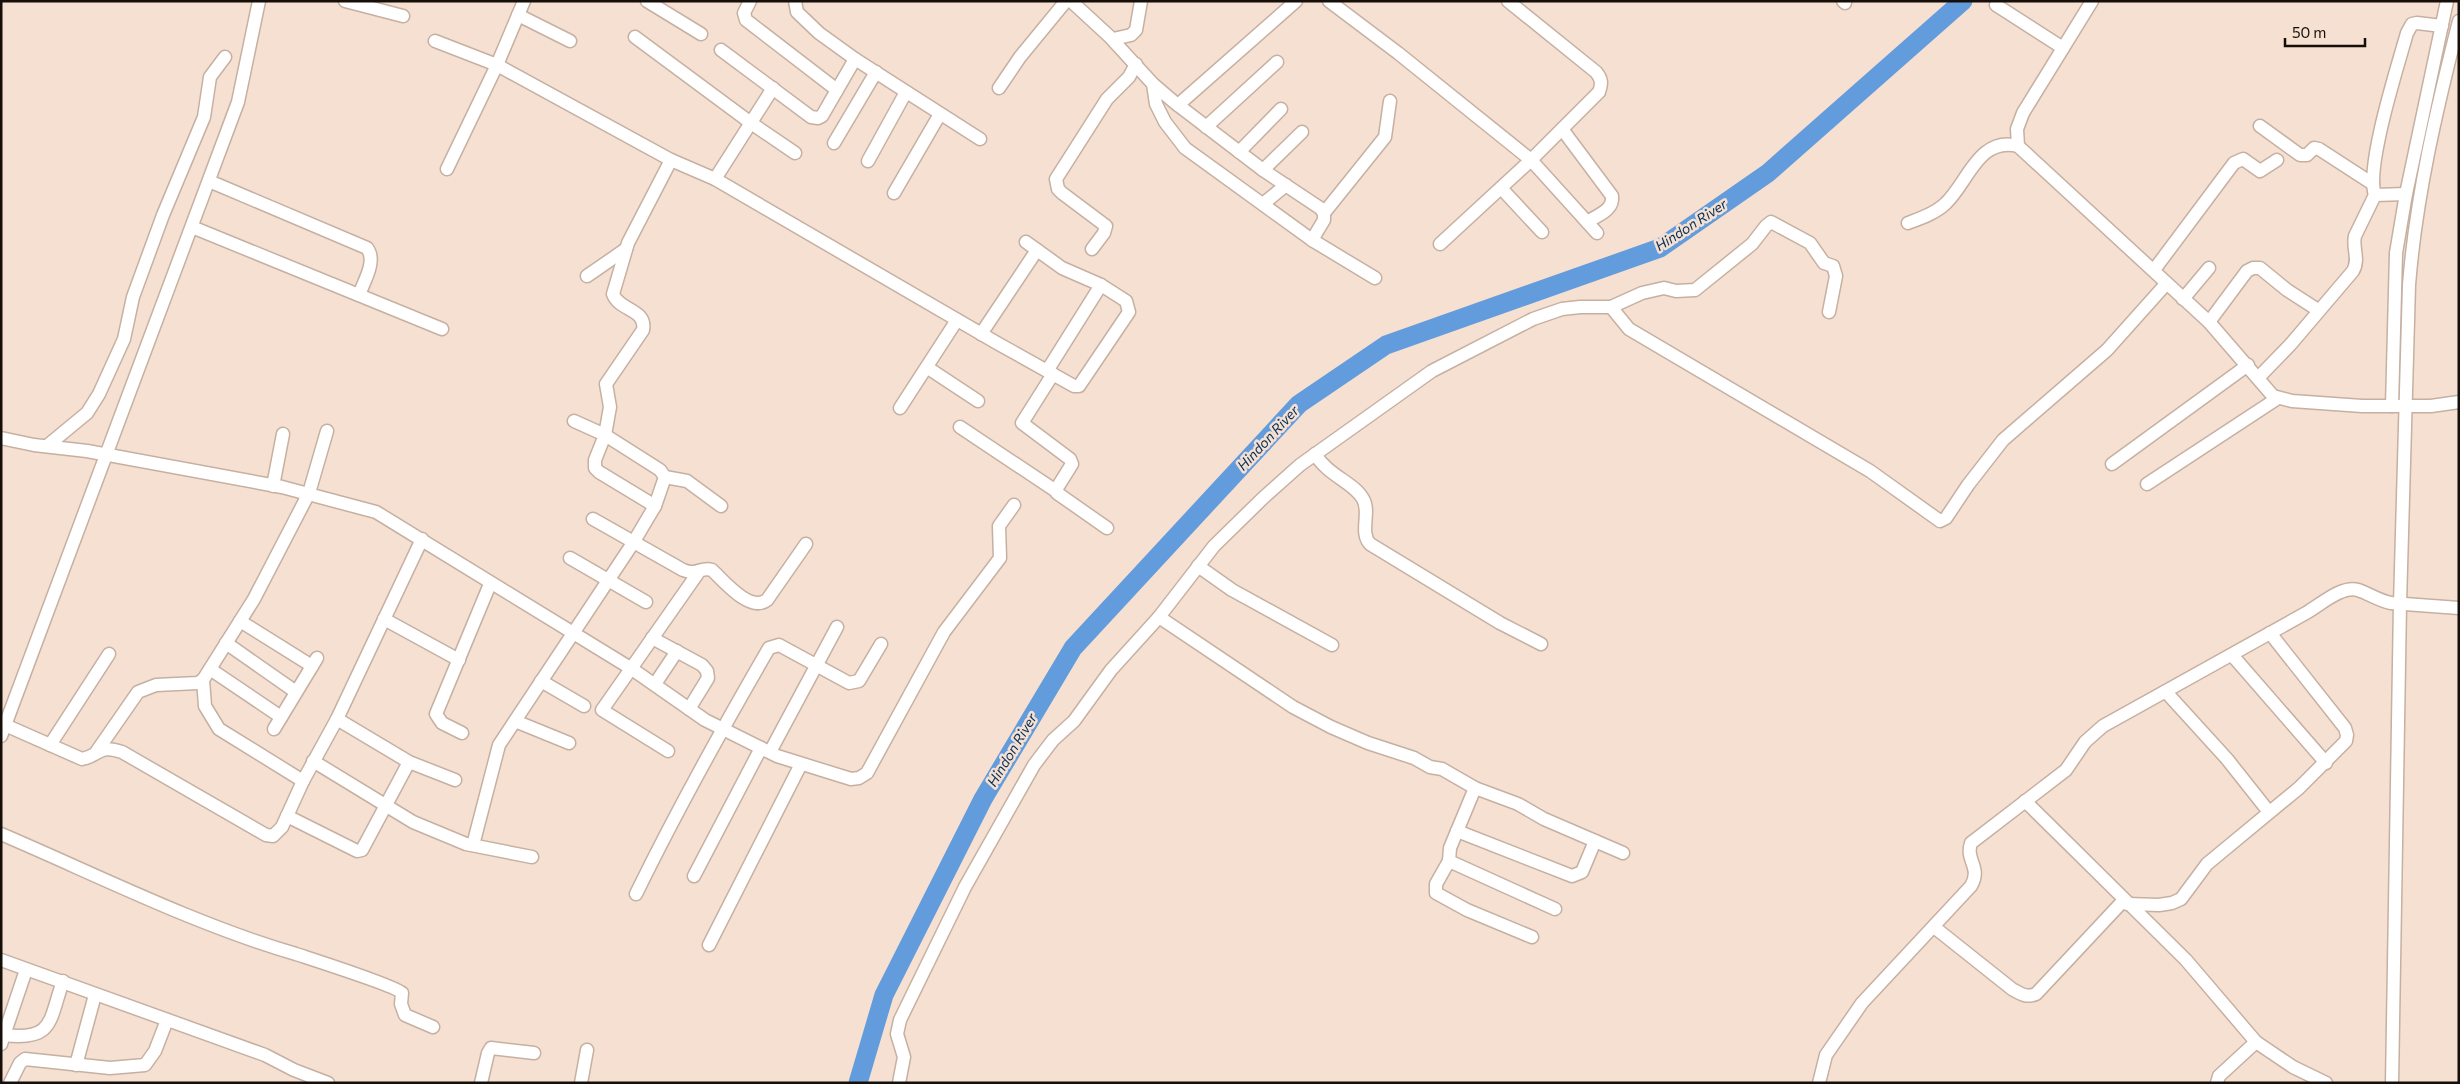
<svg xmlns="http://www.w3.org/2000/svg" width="2460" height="1084" viewBox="0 0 2460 1084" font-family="Commissioner,sans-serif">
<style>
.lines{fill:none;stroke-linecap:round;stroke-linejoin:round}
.river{stroke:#629cdc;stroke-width:19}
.street-casing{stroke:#c5b0a2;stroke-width:15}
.street{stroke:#fff;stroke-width:12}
.labels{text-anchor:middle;stroke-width:5;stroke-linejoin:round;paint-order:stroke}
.water-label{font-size:14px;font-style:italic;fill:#032e57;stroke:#f6e0d1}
</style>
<rect width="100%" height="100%" fill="#f6e0d1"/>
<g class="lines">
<!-- river -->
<polyline class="river" points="858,1083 884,995 983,799 1073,648 1299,404 1386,345 1660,248 1768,173 1963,1"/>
<!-- street casing -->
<g class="street-casing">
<g id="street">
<polyline points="345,1 403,16"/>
<polyline points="647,1 701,34"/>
<polyline points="750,1 744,13 746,20 837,90"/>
<polyline points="795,1 797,12 819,33 855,59 980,139"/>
<polyline points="1071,1 1109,36 1153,84 1174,102 1263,170 1320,208 1324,213 1324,220 1312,240"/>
<polyline points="1329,1 1398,53 1531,160 1597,233"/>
<polyline points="1843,1 1845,3"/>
<polyline points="1996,5 2063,48"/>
<polyline points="518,15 570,41"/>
<polyline points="635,37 751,123 795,153"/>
<polyline points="1113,39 1131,35 1136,30 1141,1"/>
<polyline points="435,41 497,65 671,160 715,179 997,343 1074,386 1079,386 1129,312 1126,301 1101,285 1062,268 1026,242"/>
<polyline points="721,50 811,117 818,118 822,116 855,59"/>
<polyline points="1153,84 1156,104 1165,122 1185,148 1312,240 1375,278"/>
<polyline points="999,88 1020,57 1066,1"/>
<polyline points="1178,105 1296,1"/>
<polyline points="2260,126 2300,155 2307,155 2314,148 2319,149 2373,184"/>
<polyline points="1206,127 1277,62"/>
<path d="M1562,129L1612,196C1614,210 1598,215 1587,222"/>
<polyline points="834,143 876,72"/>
<polyline points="2018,146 2017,129 2023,113 2092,1"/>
<polyline points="1239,152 1281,109"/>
<polyline points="868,161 906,92"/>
<polyline points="447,169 497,65 524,1"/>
<polyline points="1263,170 1302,132"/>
<polyline points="715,179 773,88"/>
<path d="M209,181L367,248C377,261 364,281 359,295"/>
<polyline points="1501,188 1542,232"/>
<polyline points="894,193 940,114"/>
<path d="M2375,195C2365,168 2398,65 2407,33L2412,24L2417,23L2442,26"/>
<polyline points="1263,204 1286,185"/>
<polyline points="1324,213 1385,137 1390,101"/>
<path d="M1908,223C1921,218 1936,213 1946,203C1968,182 1979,136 2018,146L2209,322L2273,396L2292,401L2362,406H2431L2459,402"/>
<polyline points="192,227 442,329"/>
<path d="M1440,244L1531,160L1599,92C1602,84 1602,79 1596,72L1508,1"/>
<polyline points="1092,249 1104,233 1106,226 1062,193 1058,189 1056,179 1107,99 1129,77 1136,64"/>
<polyline points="2154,270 2234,163 2243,159 2260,171 2277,160"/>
<polyline points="587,276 626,249"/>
<polyline points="2183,299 2209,268"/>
<polyline points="1611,307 1629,329 1870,471 1940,521 1946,518 1968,485 2003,440 2107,350 2166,284"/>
<polyline points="2209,322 2247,271 2253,268 2260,268 2287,290 2318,310"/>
<polyline points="981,334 1037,250"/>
<polyline points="928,368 978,401"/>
<polyline points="1047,371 1101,285"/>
<polyline points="1053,374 1022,423 1070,459 1072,464 1057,488 1057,493 1107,528"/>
<path d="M2258,378L2290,345L2353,271C2360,259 2352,248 2355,236L2375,195L2406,194"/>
<polyline points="2392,406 2396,253 2406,194 2447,1"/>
<polyline points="900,408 957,320"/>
<polyline points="960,427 1056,491"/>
<polyline points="1,438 34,445 87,451 282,487 376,512 632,669 705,720 777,756 851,779 859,778 867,773 944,632 1000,558 999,526 1014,505"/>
<polyline points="47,446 87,413 99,394 124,339 133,297 163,215 204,117 210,77 225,57"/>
<path d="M1315,454C1328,476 1355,483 1363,499C1371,512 1359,532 1370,544L1500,623L1541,644"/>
<polyline points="2112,464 2248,365"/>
<polyline points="665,477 687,481 721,506"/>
<polyline points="2147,484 2278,398"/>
<polyline points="273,486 283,434"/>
<path d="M655,506L599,472L595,468V460L605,435L610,407L606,384L643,330C647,309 619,311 613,294L628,243L671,160"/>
<path d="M593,519L683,570C698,576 701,566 712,570C724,581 750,613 767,600L806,544"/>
<polyline points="570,558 646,602"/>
<polyline points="1198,566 1232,590 1332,645"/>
<polyline points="1159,617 1293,707 1331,727 1368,743 1414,758 1430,767 1442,769 1475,788 1518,804 1544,819 1623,853"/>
<polyline points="384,619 459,660"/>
<polyline points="240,621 312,666"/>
<polyline points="652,638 702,665 707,671 708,678 689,709"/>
<polyline points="226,643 296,692"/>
<polyline points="2232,655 2326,763"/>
<polyline points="210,669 281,717"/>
<polyline points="541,681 584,706"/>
<polyline points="655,684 677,651"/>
<polyline points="2166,692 2227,759 2269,812"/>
<polyline points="337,719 409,762 455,780"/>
<polyline points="515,721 569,743"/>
<path d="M5,725L82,759C101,755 98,744 122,752L266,835L273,836L282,827L303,781L337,719L422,539"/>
<polyline points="274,729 317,658"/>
<polyline points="462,733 442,723 436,714 490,584"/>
<polyline points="1,736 238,102 259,1"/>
<polyline points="50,745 109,654"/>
<polyline points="97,751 138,692 156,685 198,683 203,680"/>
<polyline points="668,751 602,710 698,573"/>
<polyline points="770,752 837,627"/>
<polyline points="313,761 413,822 466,844 532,857"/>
<polyline points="303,781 219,729 205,706 203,680 254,599 309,493 327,431"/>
<polyline points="1475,788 1450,848 1449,861 1555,909"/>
<polyline points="2025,801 2186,960 2256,1042 2293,1067 2326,1083"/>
<polyline points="287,816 357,851 362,850 409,762"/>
<polyline points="1457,831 1572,876 1582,872 1595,841"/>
<path d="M1,834C97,875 196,925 296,954C311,959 396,986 402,993L401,1004L405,1015L433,1027"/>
<polyline points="473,845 499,745 633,543 655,506 665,477 660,470 605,435 574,421"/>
<polyline points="1449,861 1436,884 1436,893 1467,910 1532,937"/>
<polyline points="694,876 761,748"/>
<path d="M636,894C677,810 722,729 769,648L779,645L849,683L859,681L881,644"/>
<polyline points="2127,904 2159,905 2172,903 2181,899 2207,864 2299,788 2346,741 2347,735 2345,728 2270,633"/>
<path d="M1934,927L2012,989C2021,994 2026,998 2036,994L2124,900"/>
<polyline points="709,945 801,764"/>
<polyline points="1,960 265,1055 294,1070 328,1083"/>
<path d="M4,1035C54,1041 49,1021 63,981"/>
<polyline points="1,1044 26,970"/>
<polyline points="76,1065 95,995"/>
<polyline points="10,1083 20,1063 25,1059 110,1068 145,1065 155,1051 167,1020"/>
<polyline points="481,1083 488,1053 491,1048 534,1053"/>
<polyline points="581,1083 587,1050"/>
<polyline points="899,1083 904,1057 897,1034 900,1020 965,887 1034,765 1053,740 1074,721 1111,670 1159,617 1214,546 1263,498 1300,465 1432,371 1533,319 1562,309 1580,307 1611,307 1642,293 1664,288 1676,291 1695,290 1752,244 1766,226 1771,222 1810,243 1824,263 1833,266 1836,276 1829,312"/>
<path d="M1819,1083L1826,1055L1862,1003L1971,886C1982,867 1965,861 1971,843L2066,770L2085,742L2103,726L2306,613C2320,605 2342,585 2358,590C2370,594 2379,601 2391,603L2459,608"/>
<polyline points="2217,1083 2219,1076 2256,1042"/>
<path d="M2392,1083L2400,604L2409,285C2416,196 2437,107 2459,21"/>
</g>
</g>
<!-- street -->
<use href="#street" class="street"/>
</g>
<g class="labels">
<!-- water labels -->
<g class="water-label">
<text transform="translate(1691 225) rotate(-33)" y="5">Hindon River</text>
<text transform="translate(1268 438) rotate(-47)" y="5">Hindon River</text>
<text transform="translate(1012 750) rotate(-59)" y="5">Hindon River</text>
</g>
</g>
<!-- border -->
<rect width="2460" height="1084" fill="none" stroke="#150e09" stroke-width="5"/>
<!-- scale -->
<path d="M2285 38v8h80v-8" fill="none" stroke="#150e09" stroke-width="2.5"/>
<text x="2292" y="38" font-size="15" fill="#150e09" stroke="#f6e0d1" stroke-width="4" paint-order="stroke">50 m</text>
</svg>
